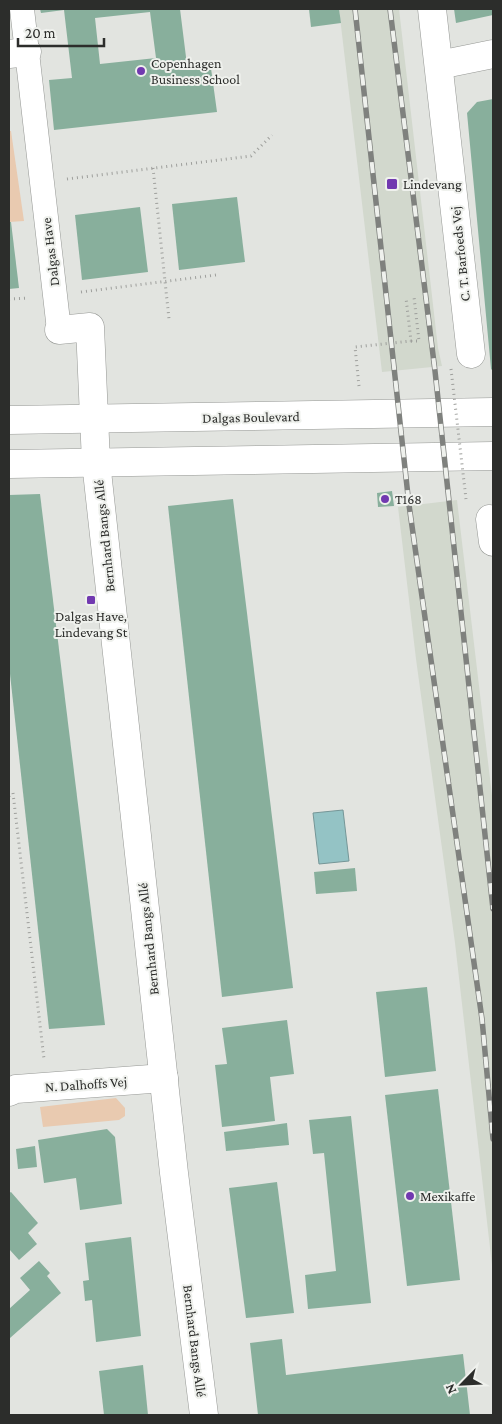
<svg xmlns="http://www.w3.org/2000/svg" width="502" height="1424" viewBox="0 0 502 1424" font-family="'Crimson Pro',serif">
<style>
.built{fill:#d2d8cd}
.green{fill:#e9cab0}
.water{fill:#94c3c5;stroke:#759697}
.building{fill:#88af9c;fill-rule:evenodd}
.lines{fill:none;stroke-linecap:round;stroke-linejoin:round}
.pedestrian-casing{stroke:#969895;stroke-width:25}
.minor-casing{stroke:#969895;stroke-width:29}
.tertiary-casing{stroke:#969895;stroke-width:29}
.path{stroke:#9e9f9c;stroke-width:3;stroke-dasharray:1 4;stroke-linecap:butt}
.pedestrian{stroke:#fff;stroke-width:24}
.minor{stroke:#fff;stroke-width:28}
.tertiary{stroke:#fff;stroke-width:28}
.rail-casing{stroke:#7f817e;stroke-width:5.5}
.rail{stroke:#eff1ed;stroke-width:4;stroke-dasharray:11;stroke-linecap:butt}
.path-bridge{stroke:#9e9f9c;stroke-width:3;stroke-dasharray:1 4;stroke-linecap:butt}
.poi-dot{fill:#7139b0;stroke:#eff1ed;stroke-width:2}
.labels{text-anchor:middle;stroke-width:4;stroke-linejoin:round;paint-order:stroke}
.poi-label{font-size:14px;fill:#2c2d2b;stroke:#eff1ed;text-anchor:start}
.street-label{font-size:14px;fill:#2c2d2b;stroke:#eff1ed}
</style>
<rect width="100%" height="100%" fill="#e2e4e0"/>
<!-- built -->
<g class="built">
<polygon points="339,9 399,9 438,348 442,366 382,372"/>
<polygon points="457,500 493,804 493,1274 455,943 416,659 398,507"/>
</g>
<!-- green -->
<g class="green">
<polygon points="9,131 11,131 24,221 9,222"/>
<polygon points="116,1098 125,1108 125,1116 119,1120 43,1127 40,1107"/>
</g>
<!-- water -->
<polygon class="water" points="343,810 349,861 319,864 313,813"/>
<!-- building -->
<g class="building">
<path d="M40,9H180L187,65L210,61L217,112L54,130L49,80L72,78L64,10L41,13ZM150,12L156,58L100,64L95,18Z"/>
<polygon points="309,9 339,9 341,23 311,27"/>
<polygon points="454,9 493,9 493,15 456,23"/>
<polygon points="493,99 493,371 491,369 467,113 477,102"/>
<polygon points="237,197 245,262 179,270 172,204"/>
<polygon points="140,207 148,272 82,280 75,215"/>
<polygon points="9,222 11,222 19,288 9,289"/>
<polygon points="392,491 394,506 378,507 377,493"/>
<polygon points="40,494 105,1025 49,1029 9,665 9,495"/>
<polygon points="233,499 293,988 222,997 168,506"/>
<polygon points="355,868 357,891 316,894 314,872"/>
<polygon points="427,987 436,1071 385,1077 376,992"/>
<polygon points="287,1020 294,1074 270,1077 275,1121 222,1127 215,1065 227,1064 222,1028"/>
<polygon points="438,1089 460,1280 407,1286 385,1095"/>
<polygon points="351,1116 371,1303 308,1309 305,1275 336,1271 324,1153 313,1154 309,1120"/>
<polygon points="287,1123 289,1145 226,1151 224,1132"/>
<polygon points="107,1129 115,1137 122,1204 80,1210 76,1178 44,1183 38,1140"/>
<polygon points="35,1146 37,1167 18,1169 16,1149"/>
<polygon points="277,1182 294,1313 246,1318 229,1188"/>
<polygon points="11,1192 38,1223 28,1233 37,1244 19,1260 9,1249 9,1193"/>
<polygon points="131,1237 141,1336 96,1342 92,1300 85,1301 83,1281 89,1280 85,1243"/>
<polygon points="39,1261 50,1273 47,1276 61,1293 10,1338 9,1309 30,1290 20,1278"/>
<polygon points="282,1339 286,1375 463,1354 470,1415 258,1415 250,1343"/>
<polygon points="143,1365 148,1415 104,1415 99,1371"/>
</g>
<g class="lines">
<!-- pedestrian casing -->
<g class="pedestrian-casing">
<polyline id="pedestrian" points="22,9 59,330"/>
</g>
<!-- minor casing -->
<g class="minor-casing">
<g id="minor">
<polyline points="432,9 471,354"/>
<polyline points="9,54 27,52"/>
<polyline points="439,65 493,54"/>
<polyline points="59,330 90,327 96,462"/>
<polyline points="490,519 493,542"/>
<polyline points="9,1092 16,1089 164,1078"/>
</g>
</g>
<!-- tertiary casing -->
<g class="tertiary-casing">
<g id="tertiary">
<polyline points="9,420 493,412"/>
<polyline points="96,462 174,1173 204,1415"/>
<polyline points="9,464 493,456"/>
</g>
</g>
<!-- path -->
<g class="path">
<polyline points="153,168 169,319"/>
<polyline points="67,179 251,156 272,135"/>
<polyline points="81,292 216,275"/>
<polyline points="9,299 28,298"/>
<polyline points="411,341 419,341 414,297"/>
<polyline points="359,386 355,347 411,341 406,298"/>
<polyline points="9,796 13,793 44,1059"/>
</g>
<!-- pedestrian -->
<use href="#pedestrian" class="pedestrian"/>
<!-- minor -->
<use href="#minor" class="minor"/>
<!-- tertiary -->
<use href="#tertiary" class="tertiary"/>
<!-- rail casing -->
<g class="rail-casing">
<g id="rail">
<polyline points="355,9 409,505 482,1019 493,1139"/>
<polyline points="390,9 435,371 493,909"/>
</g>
</g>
<!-- rail -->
<use href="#rail" class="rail"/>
<!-- path-bridge -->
<polyline class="path-bridge" points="451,369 466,499"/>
</g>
<!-- markers -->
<g class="poi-dot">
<circle cx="141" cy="71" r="5"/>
<rect x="386" y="178" width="12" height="12" rx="2.5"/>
<circle cx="385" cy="499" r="5"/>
<rect x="86" y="595" width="10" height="10" rx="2.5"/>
<circle cx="410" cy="1196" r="5"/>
</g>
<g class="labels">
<!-- poi labels -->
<g class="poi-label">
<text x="151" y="68">Copenhagen<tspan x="151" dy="16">Business School</tspan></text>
<text x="403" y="189">Lindevang</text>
<text x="395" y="504">T168</text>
<text x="91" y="621" text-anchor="middle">Dalgas Have,<tspan x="91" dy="16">Lindevang St</tspan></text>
<text x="420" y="1201">Mexikaffe</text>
</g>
<!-- street labels -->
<g class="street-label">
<text transform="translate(50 252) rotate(-97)" y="5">Dalgas Have</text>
<text transform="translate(460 254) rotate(-96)" y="5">C. T. Barfoeds Vej</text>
<text transform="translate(251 417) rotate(-1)" y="5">Dalgas Boulevard</text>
<text transform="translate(104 536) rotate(-96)" y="5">Bernhard Bangs Allé</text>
<text transform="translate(148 939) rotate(-96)" y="5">Bernhard Bangs Allé</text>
<text transform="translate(86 1084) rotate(-4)" y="5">N. Dalhoffs Vej</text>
<text transform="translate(195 1341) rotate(83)" y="5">Bernhard Bangs Allé</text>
</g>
</g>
<!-- border -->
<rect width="502" height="1424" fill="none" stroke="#2c2d2b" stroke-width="20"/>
<!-- north arrow -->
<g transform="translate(462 1384) rotate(246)" stroke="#eff1ed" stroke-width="4" paint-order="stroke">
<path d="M0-4L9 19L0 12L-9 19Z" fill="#2c2d2b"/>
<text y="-8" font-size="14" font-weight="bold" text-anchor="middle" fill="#2c2d2b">N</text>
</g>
<!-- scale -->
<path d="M18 38v8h86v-8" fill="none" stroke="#2c2d2b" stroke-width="2.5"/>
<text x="25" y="38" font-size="15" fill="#2c2d2b" stroke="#eff1ed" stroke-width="4" paint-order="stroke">20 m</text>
</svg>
